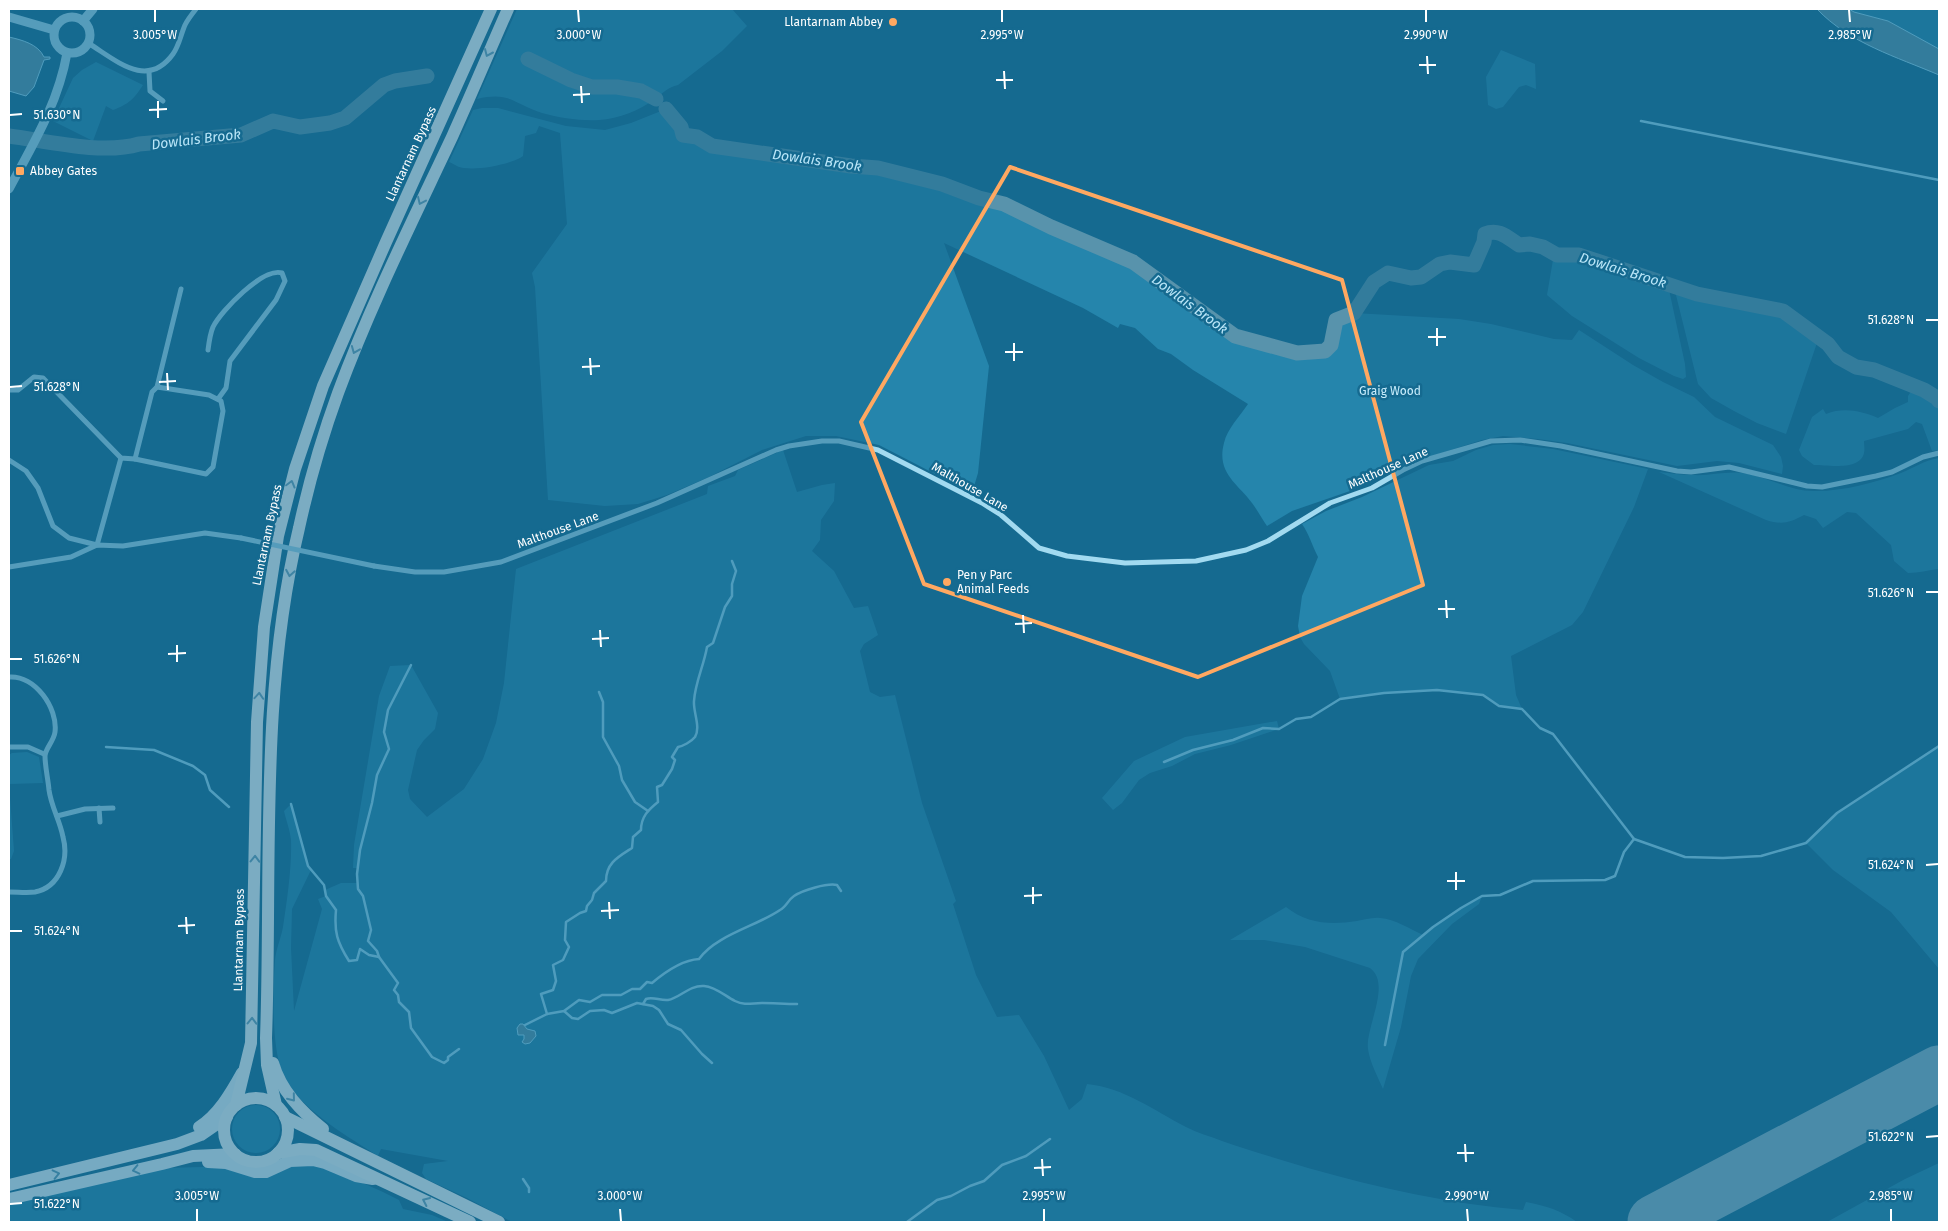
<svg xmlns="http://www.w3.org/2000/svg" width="1948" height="1231" viewBox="0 0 1948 1231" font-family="'Fira Sans',sans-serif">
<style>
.green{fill:#2585ac}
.water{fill:#5893ac;stroke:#94d9f3}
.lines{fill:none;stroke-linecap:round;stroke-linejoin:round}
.stream{stroke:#94d9f3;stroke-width:2.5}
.river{stroke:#5893ac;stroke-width:15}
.runway{stroke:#8ab4c8;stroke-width:55}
.minor{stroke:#a2daf0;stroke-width:5}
.tertiary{stroke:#a2daf0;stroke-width:9}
.primary{stroke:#ebf8ff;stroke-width:12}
.trunk{stroke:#f5fcff;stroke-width:12}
.minor-bridge{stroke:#a2daf0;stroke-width:5}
.oneway{stroke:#6fa4bc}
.oneway2{stroke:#609cb7}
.marked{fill:none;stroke:#ffa861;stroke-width:4;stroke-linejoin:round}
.ticks{fill:none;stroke:#fff;stroke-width:2}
.poi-dot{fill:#ffa861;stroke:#156a90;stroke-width:2}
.labels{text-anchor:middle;stroke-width:5;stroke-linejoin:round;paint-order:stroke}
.poi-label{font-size:12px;fill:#fff;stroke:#156a90;text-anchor:start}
.street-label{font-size:12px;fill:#fff;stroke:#156a90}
.park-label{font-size:12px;fill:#c8edfc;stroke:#156a90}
.water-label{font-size:14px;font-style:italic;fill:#bae6f8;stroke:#156a90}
.ticks-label{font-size:12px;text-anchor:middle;fill:#fff;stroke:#156a90;stroke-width:5;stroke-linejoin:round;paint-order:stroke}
</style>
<rect width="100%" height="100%" fill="#156a90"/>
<!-- green -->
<g class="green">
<path d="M517,9H732L747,26L722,51L678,85C668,87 663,93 655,99C640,110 619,119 599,120C580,121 560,118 542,113C514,104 510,91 477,99Z"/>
<polygon points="1849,9 1939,9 1939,49 1888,21 1854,12"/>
<polygon points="1501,50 1535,64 1536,89 1526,85 1519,87 1503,107 1496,109 1488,105 1486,77"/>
<path d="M96,62L143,85C134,99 129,104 113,110L106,106L93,141L53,121L73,78L82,70Z"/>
<path d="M482,108H498L566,126L605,130L631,123L666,109L681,127L683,135L697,137L712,146L851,166L878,168L942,184L979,198L1004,204L1051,227L1133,262L1235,336L1297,353L1325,351L1331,345L1336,320L1354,313L1459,319L1491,324L1554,339L1572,340L1579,330L1633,365L1663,382L1694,397L1715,417L1773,445L1781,457L1783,466L1782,474L1739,463L1717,461L1677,466L1567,443L1538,439L1503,436L1482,440L1407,464L1350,491L1292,511L1267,526C1262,519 1258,511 1252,503C1238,484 1216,473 1224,443C1227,429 1240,416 1248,404L1193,370L1171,354L1158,349L1135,328L1120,324L1118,328L1083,308L944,243L989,366L978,473L972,493L879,445L836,436H806L762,450L709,477L667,495L638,504L605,506L548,500L535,287L532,273L567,224L560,133L539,126L536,133L525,136L523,156L520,158C506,165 480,170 464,168C459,168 454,164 449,162L473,110Z"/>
<polygon points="1554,254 1579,255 1668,285 1685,364 1686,377 1683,379 1674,376 1639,358 1572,316 1547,295"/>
<polygon points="1674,287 1697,294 1783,311 1819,337 1786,434 1757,423 1734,411 1711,398 1698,384"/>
<path d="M1914,387L1937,398L1939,401V450L1932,451L1922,424L1916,422L1908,429L1864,441C1864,444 1865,450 1864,453C1860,471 1828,465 1814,465L1802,456L1799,450L1812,417L1823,409L1826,414C1844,407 1861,411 1878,418L1895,408L1908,402V396Z"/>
<path d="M1510,444L1553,449L1648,469L1634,507L1583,612L1572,625L1511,656L1516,695L1522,709L1499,706L1483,695L1437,690L1384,693L1340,699L1330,671L1304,644L1300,637L1298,626L1302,596L1318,557C1312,545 1309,534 1302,524L1326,511L1362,497L1429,465L1453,461L1476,450L1493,445Z"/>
<path d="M783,450L797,492L822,485L835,483L834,501L821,520L820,540L812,551L834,571L854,608L868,606L878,635L864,644L860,651L870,692L880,697L895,695L922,803L956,901L953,904L976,975L997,1017L1019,1015L1044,1056L1069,1110L1082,1099L1087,1084C1125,1088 1153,1110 1186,1127C1197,1133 1210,1136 1222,1141C1250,1151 1279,1159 1308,1168C1379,1188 1450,1204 1523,1210L1526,1202C1547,1206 1560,1210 1577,1222H512L467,1198L426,1179L422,1173L424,1164L448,1161L381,1149L378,1156C347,1136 312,1116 289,1086C270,1061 273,992 275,960C276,949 281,938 283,927C287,900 292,867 291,840C290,830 286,820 284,811L291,804L308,866L311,870L292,909L291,948L294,1011L322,909L318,899L326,896L325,890L341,883H357L358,868H353L354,845L379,696L390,666L411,665L438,713L435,729L424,740L417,750L408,790L410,799L427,817L464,789L483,759L496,723L504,683L516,569L707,494L708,486L735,476L738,470Z"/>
<path d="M1939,458V569C1928,570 1919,573 1908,573L1894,561L1891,545L1856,513L1847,512L1823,528L1816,519L1804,515C1789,523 1782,525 1766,520L1659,472C1670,473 1682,475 1693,475C1710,476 1725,471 1742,473C1767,476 1790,492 1816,491C1844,491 1874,483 1901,473C1916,467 1922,461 1939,458Z"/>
<polygon points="1277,721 1279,729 1231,745 1195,754 1172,766 1150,773 1139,780 1122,803 1113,810 1102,798 1134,761 1185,737"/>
<polygon points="1939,746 1939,969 1891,912 1833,870 1806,843 1837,813"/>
<polygon points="27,752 39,757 43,783 9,784 14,851 11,859 9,859 9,755 12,753"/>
<path d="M1482,896L1479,904L1452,924L1418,959L1411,976L1401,1027L1383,1089C1378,1077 1370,1063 1368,1049C1365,1028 1392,984 1370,968L1305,947L1264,940H1230L1286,907C1307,924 1331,925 1357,921C1364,920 1373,917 1380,918C1395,919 1410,929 1423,935L1461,908Z"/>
<polygon points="1939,1060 1939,1085 1888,1109 1806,1152 1679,1222 1626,1222 1683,1191"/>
<circle cx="256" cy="1129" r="24"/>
<polygon points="1939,1163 1939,1222 1827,1222 1905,1179"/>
<polygon points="311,1164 347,1176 383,1192 399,1200 403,1209 432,1215 448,1222 9,1222 9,1203 166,1168"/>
</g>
<!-- water -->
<g class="water">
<path d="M1817,9H1849L1854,12L1888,21L1939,49V75C1897,57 1849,43 1817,9Z"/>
<path d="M9,37C22,40 38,44 44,57H50V59L44,60L34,87L26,96L9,91Z"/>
<polygon points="520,1024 523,1024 527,1029 535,1031 536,1036 530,1043 525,1044 522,1042 524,1039 524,1035 518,1035 517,1028"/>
</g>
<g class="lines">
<!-- stream -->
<g class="stream">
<polyline points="1641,121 1939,180"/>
<polyline points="599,692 603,702 603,737 619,766 622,780 635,802 648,811"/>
<polyline points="106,747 154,750 193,766 205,775 210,790 229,807"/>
<polyline points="1164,762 1193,750 1233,740 1263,728 1279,729 1296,719 1311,717 1340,699 1384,693 1437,690 1483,695 1499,706 1522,709 1540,728 1553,734 1634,839"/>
<path d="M291,804L308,866L324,885L326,896L336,910C334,932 337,942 349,961L357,960L360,949L369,955L379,957L398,983L394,990L398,995L399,1002L409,1012L411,1028L432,1057L444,1063L448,1060V1057L459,1049"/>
<polyline points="379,957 377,951 368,941 371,930 363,896 358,889 357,874 360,850 372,803 377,775 389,749 384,732 388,710 411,665"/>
<path d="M643,1004L646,999C653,996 660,1001 668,1000C680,998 689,985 704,986C716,987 725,996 735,1001C745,1006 752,1003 762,1003C773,1003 785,1004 797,1004"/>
<polyline points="564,1011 572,1018 578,1019 590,1011 604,1010 612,1013 637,1003 653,1006 659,1010 668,1024 681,1030 702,1054 712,1063"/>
<path d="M547,1014L541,994L553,990L556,981L553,965L563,960L569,947L565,940L566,922L580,913L586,911L587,906L592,900L594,893L606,881C606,863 618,857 632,848L633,837L641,830C641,817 648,810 658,802L657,787L662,785L672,769L675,760L672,757L678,747C683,746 691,742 695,737C701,727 693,712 694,701C695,683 704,665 707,647L713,643L725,607L732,596V584L736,571L732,561"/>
<path d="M525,1025L547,1014L564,1011L579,1000L590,1002L602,995H621L632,989H640L647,982L652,983C665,972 682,960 699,959C716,935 757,926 780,910C786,907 788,900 794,896C803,890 827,883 837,885L841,891"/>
<polyline points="1385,1045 1403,952 1433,927 1461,908 1482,896 1500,895 1533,881 1605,880 1615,876 1624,852 1634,839 1685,857 1723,858 1761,856 1806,843 1837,813 1939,746"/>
<polyline points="523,1179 529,1188 529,1192"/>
<polyline points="907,1222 937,1200 951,1196 970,1186 984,1181 1002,1165 1026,1156 1050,1139"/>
</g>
<!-- river -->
<g class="river">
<polyline points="528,59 571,80 592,87 617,87 641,91 656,99"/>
<path d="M666,109L681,127L683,135L697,137L712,146L851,166L878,168L942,184L979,198L1004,204L1051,227L1133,262L1235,336L1297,353L1325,351L1331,345L1336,320L1354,313L1374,282L1388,273L1411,278L1421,277L1440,264L1450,262L1474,265L1484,242L1485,234C1499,228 1508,238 1519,245L1530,244L1543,247L1557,255H1579L1697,294L1783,311L1828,344L1838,357L1856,367L1874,370L1924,390L1937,398L1939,401"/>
<path d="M9,136C47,141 102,155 139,144L241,135L273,121L300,127L330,123L345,118L384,85L395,81L427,76"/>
</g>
<!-- runway -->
<polyline class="runway" points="1655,1222 1939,1073"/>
<!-- minor -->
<g class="minor">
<path d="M88,43C116,60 147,90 173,54C179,46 181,34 185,25C188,19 192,14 196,9"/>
<polyline points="149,72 150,91 163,101"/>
<path d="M208,350C209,342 210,334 213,327C221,311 263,267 282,273L285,281L276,300L230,361L226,388L218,399"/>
<polyline points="9,390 18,390 34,377 43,378 121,458 135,459 206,474 213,467 223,411 221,401 209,395 157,387"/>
<polyline points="135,459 152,392 157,387 181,289"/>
<polyline points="9,460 26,471 38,488 53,526 69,538 97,545 121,458"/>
<polyline points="374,566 415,572 444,572 501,562 657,503 776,450 789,446 822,441 839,441 878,450 982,503 1001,515 1039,548 1067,556 1125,563 1196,561 1246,550 1268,541 1330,503 1372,488 1403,470 1422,461 1491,441 1520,440 1561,446 1677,471 1691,472 1729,467 1807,486 1822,487 1876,476 1892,472 1923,457 1939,453"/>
<polyline points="9,567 71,557 97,545 123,546 205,533 241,538"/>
<path d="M9,677C35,675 58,708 55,732C54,741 45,749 45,756C45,766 48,779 49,790C51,806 60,821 63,837C69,859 60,887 35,892C27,893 18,892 9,892"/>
<polyline points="9,747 28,747 44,754"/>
<polyline points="99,808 100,822"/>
<polyline points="57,816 85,809 113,808"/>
</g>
<!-- tertiary -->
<g class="tertiary">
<circle cx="72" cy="35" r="18"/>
<polyline points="9,17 54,30"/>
<polyline points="83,21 93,9"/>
<path d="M9,189C33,144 58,104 67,53"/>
</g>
<!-- primary -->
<g class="primary">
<path d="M199,1127C218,1115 231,1093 242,1073"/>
<polyline points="208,1162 226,1163 255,1172 266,1172 290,1161 313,1160 325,1163 356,1176 373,1179"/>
<polyline points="9,1185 177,1144 201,1135 227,1117"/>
<polyline points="9,1199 162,1164 193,1156 235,1154"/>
</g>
<!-- trunk -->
<g class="trunk">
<path d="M273,1063C281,1091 301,1111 323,1129"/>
<circle cx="256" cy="1130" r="32"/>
<polyline points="236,1105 251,1043 257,722 264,627 278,536 295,469 323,386 386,242 491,9"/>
<path d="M276,1105L267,1065L266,1038C272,868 259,694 299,528C309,482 322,437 338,393C370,306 412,222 452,137C471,95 489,52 508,9"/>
<polyline points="285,1117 499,1222"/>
<polyline points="278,1153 300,1149 316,1150 470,1222"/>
</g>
<!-- minor-bridge -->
<polyline class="minor-bridge" points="241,538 374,566"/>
</g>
<!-- one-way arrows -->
<defs><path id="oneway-chevron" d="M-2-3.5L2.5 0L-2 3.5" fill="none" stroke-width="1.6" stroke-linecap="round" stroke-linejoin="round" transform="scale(1.25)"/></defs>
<g class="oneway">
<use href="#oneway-chevron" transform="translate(488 53) rotate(114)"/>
<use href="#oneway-chevron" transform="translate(421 201) rotate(115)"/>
<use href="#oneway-chevron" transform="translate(355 350) rotate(112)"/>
<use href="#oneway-chevron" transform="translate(291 484) rotate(-75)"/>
<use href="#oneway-chevron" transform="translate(290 573) rotate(100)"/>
<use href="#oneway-chevron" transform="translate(259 696) rotate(-86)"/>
<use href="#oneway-chevron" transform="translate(255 859) rotate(-89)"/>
<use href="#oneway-chevron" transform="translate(252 1021) rotate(-89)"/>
<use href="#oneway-chevron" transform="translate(292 1098) rotate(51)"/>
<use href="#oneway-chevron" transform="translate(426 1201) rotate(-155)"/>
</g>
<g class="oneway2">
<use href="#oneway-chevron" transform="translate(136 1170) rotate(167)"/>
<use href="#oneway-chevron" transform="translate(56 1174) rotate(-13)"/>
</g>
<!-- marked area -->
<path d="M0 0H1948V1231H0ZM1010,167L1342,280L1423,585L1198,677L924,584L861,422Z" fill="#156a90" fill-opacity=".55" fill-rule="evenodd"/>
<path class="marked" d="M1010,167L1342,280L1423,585L1198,677L924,584L861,422Z"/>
<!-- ticks -->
<path class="ticks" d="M155,10V22M578,10L579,22M1002,10V22M1426,10V22M1849,10L1850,22M1427,56L1428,74M1419,65H1436M1004,71L1005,89M996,80H1013M581,86L582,103M573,95L590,94M158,101V118M149,110L167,109M10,115L22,114M1926,320H1938M1437,328V346M1428,337H1446M1014,343V361M1005,352H1023M590,358L591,375M582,367L600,366M167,373L168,390M159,382L176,381M10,387L22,386M1926,592H1938M1446,600L1447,618M1438,609H1455M1023,615L1024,633M1015,624L1032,623M600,630L601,647M592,639L609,638M177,645V662M168,654L186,653M10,659H22M1926,865L1938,864M1456,872V890M1447,881H1465M1033,887V904M1024,896L1042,895M609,902L610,919M601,911L619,910M186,917L187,934M178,926L195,925M10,931H22M1926,1137L1938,1136M1465,1144L1466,1162M1457,1153H1474M1042,1159L1043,1176M1034,1168L1051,1167M10,1204L22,1203M197,1209V1221M620,1209L621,1221M1044,1209V1221M1467,1209L1468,1221M1891,1209V1221"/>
<!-- markers -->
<g class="poi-dot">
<circle cx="893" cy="22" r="5"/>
<rect x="15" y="166" width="10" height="10" rx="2.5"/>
<circle cx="947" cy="582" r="5"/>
</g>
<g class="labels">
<!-- poi labels -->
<g class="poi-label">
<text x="883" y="26" text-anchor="end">Llantarnam Abbey</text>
<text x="30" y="175">Abbey Gates</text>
<text x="957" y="579">Pen y Parc<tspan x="957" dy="14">Animal Feeds</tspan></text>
</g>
<!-- street labels -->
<g class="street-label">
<text transform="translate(411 154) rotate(-65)" y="4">Llantarnam Bypass</text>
<text transform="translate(1388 468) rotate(-24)" y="4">Malthouse Lane</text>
<text transform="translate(970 487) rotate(30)" y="4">Malthouse Lane</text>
<text transform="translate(558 530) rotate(-20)" y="4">Malthouse Lane</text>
<text transform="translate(267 535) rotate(-78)" y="4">Llantarnam Bypass</text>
<text transform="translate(239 940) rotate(-89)" y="4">Llantarnam Bypass</text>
</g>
<!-- park labels -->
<g class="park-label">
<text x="1390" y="395">Graig Wood</text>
</g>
<!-- water labels -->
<g class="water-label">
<text transform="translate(196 139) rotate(-7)" y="5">Dowlais Brook</text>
<text transform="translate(817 160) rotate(8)" y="5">Dowlais Brook</text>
<text transform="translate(1623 270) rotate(17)" y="5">Dowlais Brook</text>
<text transform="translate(1190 304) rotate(36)" y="5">Dowlais Brook</text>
</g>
</g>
<g class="ticks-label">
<text x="155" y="39">3.005°W</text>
<text x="579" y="39">3.000°W</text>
<text x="1002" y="39">2.995°W</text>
<text x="1426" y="39">2.990°W</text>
<text x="1850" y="39">2.985°W</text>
<text x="57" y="119">51.630°N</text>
<text x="1891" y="324">51.628°N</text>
<text x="57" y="391">51.628°N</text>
<text x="1891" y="597">51.626°N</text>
<text x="57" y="663">51.626°N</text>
<text x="1891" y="869">51.624°N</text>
<text x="57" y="935">51.624°N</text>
<text x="1891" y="1141">51.622°N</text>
<text x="197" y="1200">3.005°W</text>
<text x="620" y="1200">3.000°W</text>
<text x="1044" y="1200">2.995°W</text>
<text x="1467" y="1200">2.990°W</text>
<text x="1891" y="1200">2.985°W</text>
<text x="57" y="1208">51.622°N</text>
</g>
<!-- border -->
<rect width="1948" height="1231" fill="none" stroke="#ffffff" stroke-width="20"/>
</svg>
